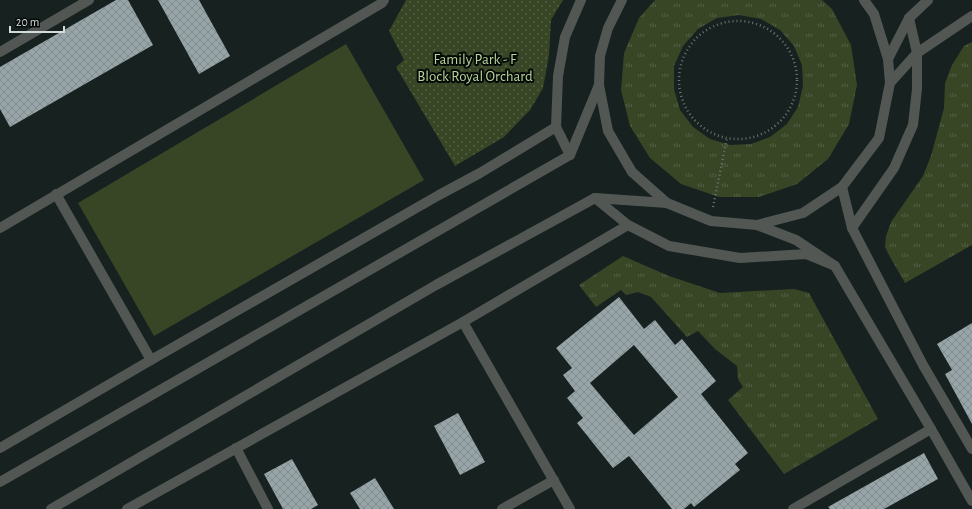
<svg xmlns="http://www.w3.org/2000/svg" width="972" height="509" viewBox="0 0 972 509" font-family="'Alegreya Sans',sans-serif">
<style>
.grass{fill:url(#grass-tufts);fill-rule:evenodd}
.park{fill:url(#park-dots)}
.garden{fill:#384626}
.building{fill:url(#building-cross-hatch);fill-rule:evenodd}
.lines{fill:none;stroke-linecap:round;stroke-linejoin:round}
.path{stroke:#6c7574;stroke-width:2.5;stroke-dasharray:1 3;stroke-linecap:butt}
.street{stroke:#525754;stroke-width:10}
.labels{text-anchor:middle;stroke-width:4;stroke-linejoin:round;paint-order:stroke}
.park-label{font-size:15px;fill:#b7d397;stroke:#050a09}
</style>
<defs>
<pattern id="grass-tufts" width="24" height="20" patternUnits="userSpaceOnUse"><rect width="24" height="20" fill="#384626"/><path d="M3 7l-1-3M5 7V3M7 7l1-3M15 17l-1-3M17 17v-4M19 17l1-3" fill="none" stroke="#546045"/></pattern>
<pattern id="park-dots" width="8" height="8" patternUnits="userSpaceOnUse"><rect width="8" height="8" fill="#384626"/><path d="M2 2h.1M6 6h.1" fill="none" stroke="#546045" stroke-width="1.8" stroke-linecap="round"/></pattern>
<pattern id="building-cross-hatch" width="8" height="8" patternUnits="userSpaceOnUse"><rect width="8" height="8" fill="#97a5a9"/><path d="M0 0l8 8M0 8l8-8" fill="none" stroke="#818c8f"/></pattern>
</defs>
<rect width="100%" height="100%" fill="#162120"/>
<!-- grass -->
<g class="grass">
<path d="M655,0H822L832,9L851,45L857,85L849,124L828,159L797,184L759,197H719L681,184L650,158L630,126L621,90L624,53L639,18ZM739,15L761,19L780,30L794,46L802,65L803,86L798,107L787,124L770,137L751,144L730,145L710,139L693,127L680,110L674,89V66L683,46L698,29L717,18Z"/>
<polygon points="972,42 972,245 905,283 890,257 885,247 886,236 891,222 923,176 931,156 944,108 945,83 952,65 964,46"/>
<polygon points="623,256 669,276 720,293 794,289 809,293 878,419 784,474 728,400 743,387 738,379 737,366 715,349 698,331 687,337 651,297 638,292 626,295 621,290 596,307 579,285"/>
</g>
<!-- park -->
<polygon class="park" points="406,0 563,0 551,20 549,55 543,88 530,110 504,137 455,166 396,67 404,60 389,31"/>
<!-- garden -->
<polygon class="garden" points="346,44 424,180 154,336 78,203"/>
<!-- building -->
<g class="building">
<polygon points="116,0 128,0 153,45 10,127 0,109 0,67"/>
<polygon points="158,0 199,0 230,56 199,74"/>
<path d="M619,297L644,329L655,320L675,345L682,339L716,381L701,394L748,453L735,464L740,470L694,507L691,503L684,509H672L629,456L613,468L577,423L583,418L567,398L575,391L563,375L572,368L556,348ZM634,345L678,397L634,435L590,383Z"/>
<polygon points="972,323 972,424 945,374 952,370 937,344"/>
<polygon points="458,413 485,462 460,475 434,426"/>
<polygon points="924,453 938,479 884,509 830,509 828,507"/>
<polygon points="292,459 318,505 311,509 283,509 264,474"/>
<polygon points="375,478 394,509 360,509 350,493"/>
</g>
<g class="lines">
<!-- path -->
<g class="path">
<circle cx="738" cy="80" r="59"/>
<polyline points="713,207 727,138"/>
</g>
<!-- street -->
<g class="street">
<polyline points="622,0 608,28 600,56 599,85 608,131 632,172 667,203 711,221 757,225 803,213 842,187 879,138 890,83 888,59 874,14 864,0"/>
<polyline points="0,52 89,0"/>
<polyline points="888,59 909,18 928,0"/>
<polyline points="890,83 917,53 972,16"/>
<polyline points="556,127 570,155"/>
<polyline points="842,187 852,228 923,365 972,449"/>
<polyline points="56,194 151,360"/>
<polyline points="595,198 628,225"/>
<polyline points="757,225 796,240 835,266 931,429 972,501"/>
<polyline points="0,228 382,3 384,0"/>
<polyline points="852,228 894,168 913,125 917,89 917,53 909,18"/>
<polyline points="463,322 570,509"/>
<polyline points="0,448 151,360 439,195 480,173 556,127 558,76 565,37 581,0"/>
<polyline points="236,448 268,509"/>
<polyline points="0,482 570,155 599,85"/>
<polyline points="51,509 436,285 595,198 667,203"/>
<polyline points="127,509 463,322 628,225 669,246 740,258 806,254 835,266"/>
<polyline points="502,509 554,480"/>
<polyline points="793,509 931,429"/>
</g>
</g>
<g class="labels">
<!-- park labels -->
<g class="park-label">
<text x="475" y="64">Family Park - F<tspan x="475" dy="17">Block Royal Orchard</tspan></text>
</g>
</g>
<!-- scale -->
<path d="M10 26v6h54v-6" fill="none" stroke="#d4dcdb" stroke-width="2"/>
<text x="16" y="26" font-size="12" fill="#d4dcdb" stroke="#050a09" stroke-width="3" paint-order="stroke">20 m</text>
</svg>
